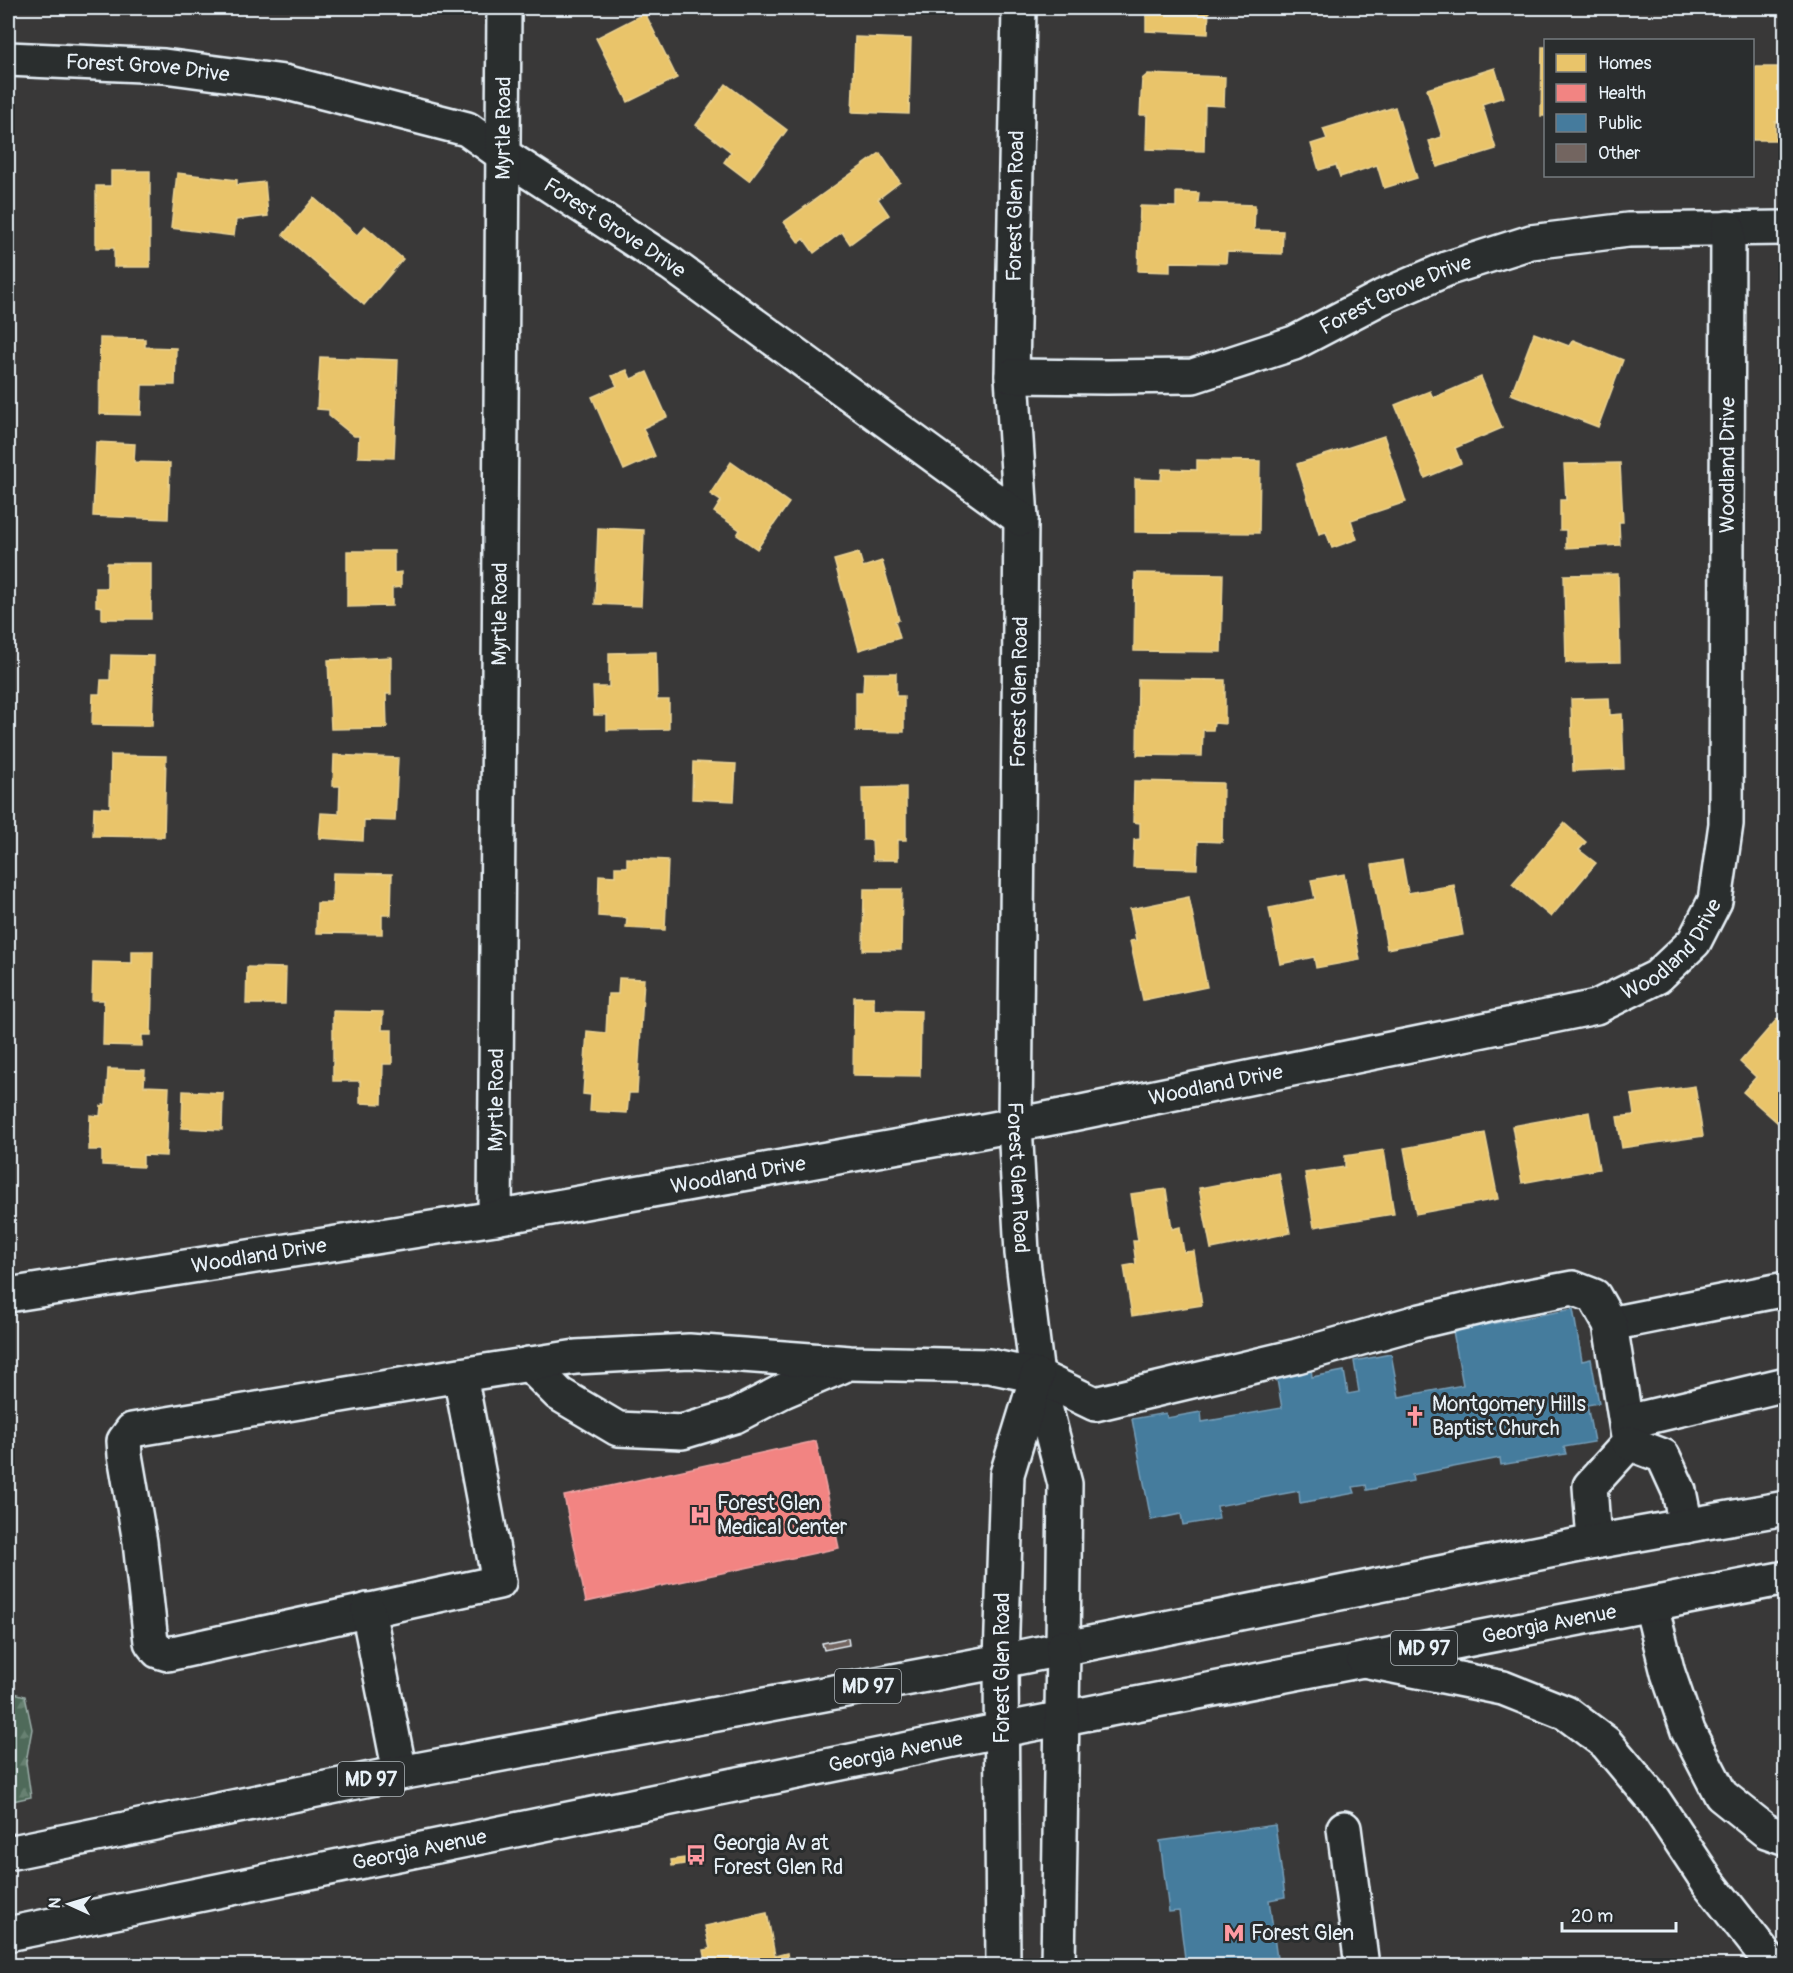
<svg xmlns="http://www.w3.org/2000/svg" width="1793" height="1973" viewBox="0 0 1793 1973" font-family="Pangolin,sans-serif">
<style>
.forest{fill:url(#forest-firs);stroke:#9caea9;stroke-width:1.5}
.homes{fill:#e9c46a;stroke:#e9d295;stroke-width:1.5}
.health{fill:#f28482;stroke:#efa5a5;stroke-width:1.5}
.public{fill:#457b9d;stroke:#769eb8;stroke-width:1.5}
.building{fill:#736560;stroke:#e8f1f8;stroke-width:1.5}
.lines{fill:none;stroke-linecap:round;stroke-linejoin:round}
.minor-casing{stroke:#e8f1f8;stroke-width:38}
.major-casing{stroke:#e8f1f8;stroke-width:38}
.highway-casing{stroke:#e8f1f8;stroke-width:38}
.minor{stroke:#2a2d2e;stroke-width:33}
.major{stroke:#2a2d2e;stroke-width:33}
.highway{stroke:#2a2d2e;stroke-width:33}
.labels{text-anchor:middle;stroke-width:6;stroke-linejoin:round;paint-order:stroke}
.shield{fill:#2a2d2e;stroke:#afb6bb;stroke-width:1.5}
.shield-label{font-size:20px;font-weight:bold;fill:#e8f1f8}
.street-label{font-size:21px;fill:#e8f1f8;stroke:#2a2d2e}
.poi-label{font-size:21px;fill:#e8f1f8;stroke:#2a2d2e;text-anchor:start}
</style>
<defs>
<pattern id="forest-firs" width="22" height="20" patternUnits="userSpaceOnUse" patternTransform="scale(1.5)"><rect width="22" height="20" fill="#4f6b5a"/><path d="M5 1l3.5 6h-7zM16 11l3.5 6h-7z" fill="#688172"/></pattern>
</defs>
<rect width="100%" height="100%" fill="#393838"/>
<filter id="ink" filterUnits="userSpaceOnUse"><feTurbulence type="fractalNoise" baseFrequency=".0167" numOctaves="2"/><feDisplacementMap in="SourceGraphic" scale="12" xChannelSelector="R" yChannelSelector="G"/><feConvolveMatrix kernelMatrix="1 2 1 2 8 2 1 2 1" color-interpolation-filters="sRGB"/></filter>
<g filter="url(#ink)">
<!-- forest -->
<polygon class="forest" points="8,1691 25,1696 32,1729 26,1762 31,1797 8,1802"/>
<!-- homes -->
<g class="homes">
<polygon points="1146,8 1209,8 1208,34 1146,31"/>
<polygon points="645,13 677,78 628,102 596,38"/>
<polygon points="855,37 911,39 909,114 852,112"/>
<polygon points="1542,47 1546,47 1546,116 1541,116"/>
<polygon points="1752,67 1786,67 1786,122 1775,122 1775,140 1752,140"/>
<polygon points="1495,68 1504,97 1482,104 1496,149 1437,167 1429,141 1442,137 1427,89"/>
<polygon points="1148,74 1225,77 1224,106 1205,105 1204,151 1146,149 1147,115 1140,115 1142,79"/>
<polygon points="726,84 787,130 749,181 724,162 731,152 696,125"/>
<polygon points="1395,107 1417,178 1384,188 1377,165 1340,177 1336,165 1319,170 1311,144 1327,139 1323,129"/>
<polygon points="880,153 900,182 878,199 889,215 850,244 842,232 814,253 804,239 799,243 784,222"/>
<polygon points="111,171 150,171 150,267 114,267 114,248 96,248 96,186 111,186"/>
<polygon points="177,173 237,180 237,185 265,182 268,216 236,220 234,236 171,228"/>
<polygon points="1176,192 1199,193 1198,203 1255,205 1254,230 1283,231 1282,254 1227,252 1226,263 1170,262 1170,272 1138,271 1140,206 1176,207"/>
<polygon points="314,198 357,235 365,226 403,259 364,305 283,235"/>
<polygon points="1534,333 1569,346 1573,340 1623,360 1598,427 1511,394"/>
<polygon points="100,338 145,339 145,347 176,348 175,385 142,385 141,415 99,414"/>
<polygon points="320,357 398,360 394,458 358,457 359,436 354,436 329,416 329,410 317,409"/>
<polygon points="627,370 631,379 647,372 667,417 643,428 655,456 624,470 592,397 617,386 612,376"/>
<polygon points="1481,377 1502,428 1455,448 1461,463 1425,478 1395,405 1430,391 1433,398"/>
<polygon points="1384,436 1406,502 1351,520 1357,539 1332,548 1326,532 1319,534 1297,464"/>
<polygon points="96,442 135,444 134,462 170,463 168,519 93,516"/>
<polygon points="1197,460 1260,461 1259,533 1135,532 1135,479 1161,480 1162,469 1197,470"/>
<polygon points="731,462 789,503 757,549 737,535 740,530 714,512 721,501 710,494"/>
<polygon points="1620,463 1623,522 1619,522 1620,545 1566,548 1566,530 1560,530 1560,500 1566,500 1564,464"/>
<polygon points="598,528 644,530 641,606 595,604"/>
<polygon points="347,551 394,551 394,573 401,572 401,587 392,588 392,606 347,607"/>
<polygon points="859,553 863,567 882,561 899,620 895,621 900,638 859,650 834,560"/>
<polygon points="107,563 151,563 151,619 102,619 102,607 96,606 96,588 107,588"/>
<polygon points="1135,573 1223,574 1221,652 1134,651"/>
<polygon points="1618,574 1620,662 1566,663 1564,575"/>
<polygon points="656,652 657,700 669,700 669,729 607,730 607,715 594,715 593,687 609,687 609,653"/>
<polygon points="111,655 154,656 152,726 92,725 93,694 100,694 101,680 110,680"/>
<polygon points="391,657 391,694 386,694 387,728 331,729 328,660"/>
<polygon points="864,673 896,673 896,696 904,696 904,732 856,731 856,692 863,692"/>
<polygon points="1138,679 1225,680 1225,724 1214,723 1213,730 1203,730 1202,756 1137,755"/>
<polygon points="1609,698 1610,715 1622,714 1624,769 1573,771 1571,699"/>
<polygon points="111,755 166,756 164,837 93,836 94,807 110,808"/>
<polygon points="334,755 398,758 395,821 364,820 363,841 319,838 321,813 339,814 340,786 333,786"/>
<polygon points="693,762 736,764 734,801 692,799"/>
<polygon points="1134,781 1223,783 1222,842 1198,841 1197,869 1133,867 1134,840 1140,839 1140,823 1133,822"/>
<polygon points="906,787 906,840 898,840 898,860 873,860 872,840 863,840 862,788"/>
<polygon points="1564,823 1586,842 1579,850 1596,863 1551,917 1512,884"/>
<polygon points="627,858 668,860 665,930 626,928 627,918 598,916 599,875 615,876 615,867 627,867"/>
<polygon points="1402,860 1408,893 1454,885 1463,935 1387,949 1372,865"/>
<polygon points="333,873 392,874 391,915 382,915 382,934 316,933 317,903 332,903"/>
<polygon points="1344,874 1360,960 1316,968 1314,957 1280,964 1269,908 1315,899 1311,880"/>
<polygon points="864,889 902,889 901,950 863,950"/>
<polygon points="1189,897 1207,987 1143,1000 1130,941 1136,940 1130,909"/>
<polygon points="132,951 153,951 151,1035 142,1035 142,1046 103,1045 104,1000 92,1000 93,962 132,963"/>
<polygon points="247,967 286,968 285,1004 246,1004"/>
<polygon points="619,978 644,979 637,1093 629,1093 627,1113 590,1111 591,1095 583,1094 587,1031 606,1033 608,994 618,994"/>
<polygon points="854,997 874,997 874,1010 921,1011 920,1076 853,1075"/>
<polygon points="333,1011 383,1012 382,1030 392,1030 392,1064 383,1064 382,1104 360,1103 360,1081 333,1081"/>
<polygon points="1778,1018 1786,1024 1786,1130 1743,1092 1756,1077 1740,1062"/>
<polygon points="108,1069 145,1070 144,1086 169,1087 166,1156 143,1155 143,1167 102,1165 102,1150 89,1150 90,1115 100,1116 101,1106 106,1104"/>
<polygon points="1695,1086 1703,1136 1622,1148 1617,1117 1634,1115 1631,1095"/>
<polygon points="183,1091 223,1093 222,1130 182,1128"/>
<polygon points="1589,1112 1599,1169 1522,1183 1512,1126"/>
<polygon points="1485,1133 1498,1199 1416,1214 1404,1148"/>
<polygon points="1384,1150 1394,1214 1314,1227 1305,1173 1345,1167 1345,1156"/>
<polygon points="1279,1173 1290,1233 1211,1249 1199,1188"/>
<polygon points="1166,1189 1172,1229 1180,1227 1184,1252 1194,1251 1202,1305 1132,1316 1124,1266 1136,1264 1133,1241 1138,1241 1131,1194"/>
<polygon points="684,1858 684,1864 672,1866 671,1860"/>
<polygon points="767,1913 775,1956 787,1953 789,1966 707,1966 704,1950 710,1949 705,1926"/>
</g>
<!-- health -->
<polygon class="health" points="816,1441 839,1548 586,1602 564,1496"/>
<!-- public -->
<g class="public">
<polygon points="1573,1309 1582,1361 1591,1359 1599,1403 1587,1405 1594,1442 1564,1447 1566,1454 1501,1465 1500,1458 1412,1475 1413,1481 1367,1490 1366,1485 1353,1487 1355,1493 1300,1503 1299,1491 1217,1506 1219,1519 1183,1525 1181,1514 1151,1520 1132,1419 1166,1413 1167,1418 1201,1412 1202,1422 1282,1408 1276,1374 1311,1368 1312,1377 1344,1371 1348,1394 1359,1392 1354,1361 1391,1354 1399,1397 1463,1385 1453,1331"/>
<polygon points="1275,1825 1285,1897 1269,1900 1278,1966 1186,1966 1179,1911 1169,1912 1160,1841"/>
</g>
<!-- building -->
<polygon class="building" points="848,1638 849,1645 824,1650 822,1643"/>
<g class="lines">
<!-- minor casing -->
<g class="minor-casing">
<g id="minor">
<path id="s1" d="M1019,8L1012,376L1021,519L1015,1125L1022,1253L1037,1376L1065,1484L1063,1647"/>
<path id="s2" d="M8,59L164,66L284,82L467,129L502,154L671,264L1021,519"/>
<path id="s3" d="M1012,376L1107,377L1193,376L1294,343L1382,297L1449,268L1531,242L1628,230L1786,228"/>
<path id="s4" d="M495,1218L504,8"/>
<path id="s5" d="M8,1295L495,1218L961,1135L1062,1116L1596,1007L1657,977L1694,942L1715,901L1726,824L1728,228"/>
<polyline points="1610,1324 1786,1289"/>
<polyline points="529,1364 559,1394 618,1429 682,1432 735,1416 783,1391 842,1366"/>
<polyline points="460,1375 132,1430 124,1441 125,1455 140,1542 151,1642 158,1651 168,1654 499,1582 460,1375 576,1357 689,1351 850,1363 989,1366 1037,1376 1095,1404 1297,1356 1421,1321 1514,1299 1573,1288 1594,1296 1610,1324 1629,1443 1590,1486 1594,1542"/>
<polyline points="1627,1422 1786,1384"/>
<polyline points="1629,1443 1663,1456 1679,1491 1686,1526"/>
<polyline points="1651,1605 1668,1673 1688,1731 1721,1795 1766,1831 1786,1838"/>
<polyline points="368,1610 400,1773"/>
<polyline points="1001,1661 1007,1474 1037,1376"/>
<polyline points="1344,1828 1362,1966"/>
</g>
</g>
<!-- major casing -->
<g class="major-casing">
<g id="major">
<polyline points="1001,1661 1003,1966"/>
<polyline points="8,1853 400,1773 1001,1661 1594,1542 1786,1508"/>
<path id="s6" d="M8,1934L1002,1730L1786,1578"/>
<polyline points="1058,1966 1063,1647"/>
</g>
</g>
<!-- highway casing -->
<g class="highway-casing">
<polyline id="highway" points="1364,1660 1503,1688 1566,1713 1606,1743 1653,1799 1708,1882 1774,1966"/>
</g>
<!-- minor -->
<use href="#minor" class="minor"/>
<!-- major -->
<use href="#major" class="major"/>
<!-- highway -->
<use href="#highway" class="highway"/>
</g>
</g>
<!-- icons -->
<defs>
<g id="church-bare" transform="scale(1.62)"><path d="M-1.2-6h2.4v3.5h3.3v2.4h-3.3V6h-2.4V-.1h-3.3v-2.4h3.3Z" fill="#ff9aa2" stroke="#2a2d2e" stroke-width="2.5" paint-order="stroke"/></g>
<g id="hospital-bare" transform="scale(1.62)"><path d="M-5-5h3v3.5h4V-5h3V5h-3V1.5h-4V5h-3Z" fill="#ff9aa2" stroke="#2a2d2e" stroke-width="2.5" paint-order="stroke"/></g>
<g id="bus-bare" transform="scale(1.62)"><path d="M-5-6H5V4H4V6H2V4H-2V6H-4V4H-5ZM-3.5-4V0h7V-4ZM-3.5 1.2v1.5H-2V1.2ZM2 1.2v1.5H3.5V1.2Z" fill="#ff9aa2" stroke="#2a2d2e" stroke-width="2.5" paint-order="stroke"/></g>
<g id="metro-bare" transform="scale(1.62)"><path d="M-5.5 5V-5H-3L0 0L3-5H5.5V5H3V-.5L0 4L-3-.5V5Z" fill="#ff9aa2" stroke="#2a2d2e" stroke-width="2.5" paint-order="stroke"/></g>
</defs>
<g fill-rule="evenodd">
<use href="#church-bare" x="1415" y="1416"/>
<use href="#hospital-bare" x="700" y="1515"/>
<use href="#bus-bare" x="696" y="1855"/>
<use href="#metro-bare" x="1234" y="1933"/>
</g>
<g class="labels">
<!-- shield labels -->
<g class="shield">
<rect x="1391" y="1631" width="66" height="34" rx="4.5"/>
<rect x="835" y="1669" width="66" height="34" rx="4.5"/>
<rect x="338" y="1762" width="66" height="34" rx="4.5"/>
</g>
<g class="shield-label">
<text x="1424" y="1655">MD 97</text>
<text x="868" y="1693">MD 97</text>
<text x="371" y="1786">MD 97</text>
</g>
<!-- street labels -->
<g class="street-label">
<text dy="7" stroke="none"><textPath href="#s2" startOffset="140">Forest Grove Drive</textPath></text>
<text dy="7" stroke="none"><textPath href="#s4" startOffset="1090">Myrtle Road</textPath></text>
<text transform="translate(1015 206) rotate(-89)" y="7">Forest Glen Road</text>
<text dy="7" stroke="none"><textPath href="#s2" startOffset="644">Forest Grove Drive</textPath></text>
<text dy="7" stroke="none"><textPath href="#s3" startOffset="400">Forest Grove Drive</textPath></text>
<text dy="7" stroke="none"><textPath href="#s5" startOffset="2216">Woodland Drive</textPath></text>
<text dy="7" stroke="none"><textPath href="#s4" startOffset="604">Myrtle Road</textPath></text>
<text transform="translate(1019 692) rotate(-89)" y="7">Forest Glen Road</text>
<text dy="7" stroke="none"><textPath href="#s5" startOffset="1712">Woodland Drive</textPath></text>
<text dy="7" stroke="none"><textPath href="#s5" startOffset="1226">Woodland Drive</textPath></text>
<text dy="7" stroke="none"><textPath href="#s4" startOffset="118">Myrtle Road</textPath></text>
<text dy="7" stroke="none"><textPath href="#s5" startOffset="740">Woodland Drive</textPath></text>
<text dy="7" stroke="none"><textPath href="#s1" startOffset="1170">Forest Glen Road</textPath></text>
<text dy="7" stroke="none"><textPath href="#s5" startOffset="254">Woodland Drive</textPath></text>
<text dy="7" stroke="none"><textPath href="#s6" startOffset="1572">Georgia Avenue</textPath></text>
<text transform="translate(1002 1668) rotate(-90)" y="7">Forest Glen Road</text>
<text dy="7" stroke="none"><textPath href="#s6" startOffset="906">Georgia Avenue</textPath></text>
<text dy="7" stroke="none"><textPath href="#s6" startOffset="420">Georgia Avenue</textPath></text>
</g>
<!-- poi labels -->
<g class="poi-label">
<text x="1432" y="1411">Montgomery Hills<tspan x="1432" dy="24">Baptist Church</tspan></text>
<text x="717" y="1510">Forest Glen<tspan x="717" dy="24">Medical Center</tspan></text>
<text x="713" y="1850">Georgia Av at<tspan x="713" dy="24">Forest Glen Rd</tspan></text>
<text x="1251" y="1940">Forest Glen</text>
</g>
</g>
<!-- margin -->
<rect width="1793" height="1973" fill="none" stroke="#2a2d2e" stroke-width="30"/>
<rect x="15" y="15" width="1763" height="1943" fill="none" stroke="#e8f1f8" stroke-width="2" filter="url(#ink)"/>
<!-- legend -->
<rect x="1544" y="39" width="210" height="138" fill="#2a2d2e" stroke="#767b7f" stroke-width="1.5"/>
<rect x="1556" y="54" width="30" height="18" fill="#e9c46a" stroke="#767b7f" stroke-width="1.5"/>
<text x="1598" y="69" font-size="18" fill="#e8f1f8">Homes</text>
<rect x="1556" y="84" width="30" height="18" fill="#f28482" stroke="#767b7f" stroke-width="1.5"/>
<text x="1598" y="99" font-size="18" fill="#e8f1f8">Health</text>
<rect x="1556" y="114" width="30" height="18" fill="#457b9d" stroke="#767b7f" stroke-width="1.5"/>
<text x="1598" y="129" font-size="18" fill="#e8f1f8">Public</text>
<rect x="1556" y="144" width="30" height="18" fill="#736560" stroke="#767b7f" stroke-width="1.5"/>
<text x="1598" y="159" font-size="18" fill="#e8f1f8">Other</text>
<!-- north arrow -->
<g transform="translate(69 1904) rotate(274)" stroke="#2a2d2e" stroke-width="4.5" paint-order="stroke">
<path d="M0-4.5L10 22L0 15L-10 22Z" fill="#e8f1f8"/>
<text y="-9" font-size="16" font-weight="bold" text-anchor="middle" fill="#e8f1f8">N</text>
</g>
<!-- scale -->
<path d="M1562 1922v9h114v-9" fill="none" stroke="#e8f1f8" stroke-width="3"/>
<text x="1571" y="1922" font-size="18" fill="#e8f1f8" stroke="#2a2d2e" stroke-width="4.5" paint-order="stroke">20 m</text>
</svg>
